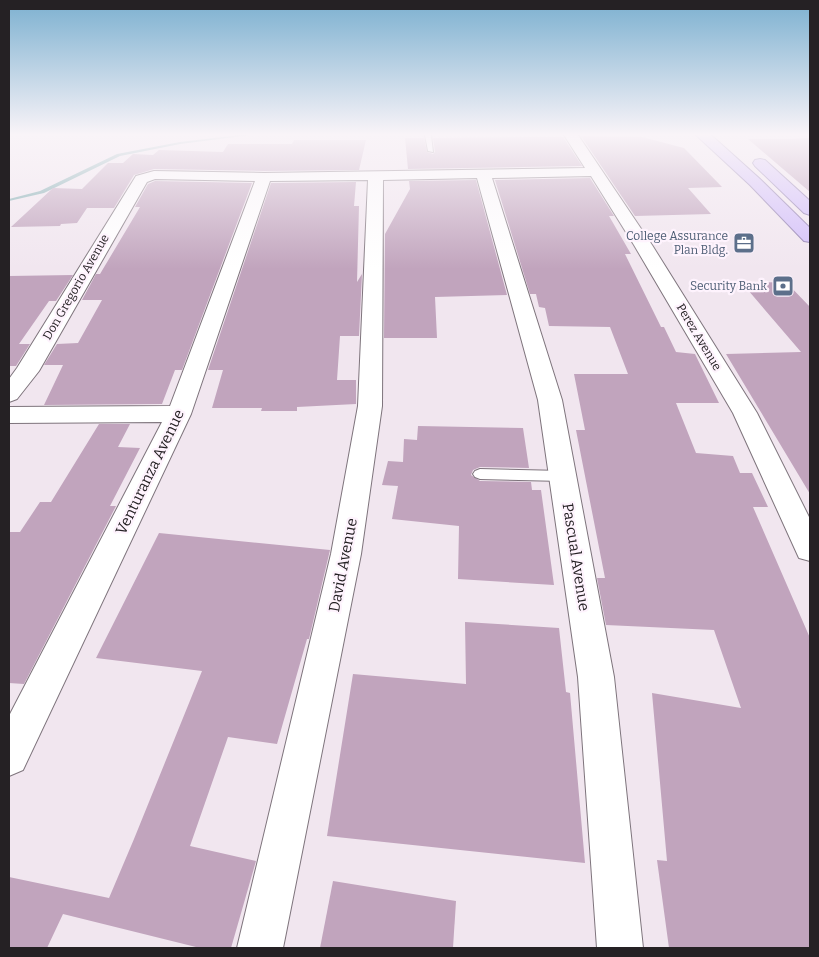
<svg xmlns="http://www.w3.org/2000/svg" width="819" height="957" viewBox="0 0 819 957" font-family="Bitter,serif">
<style>
.lines{fill:none;stroke-linecap:round;stroke-linejoin:round}
.stream{fill:#7ba9ad;fill-rule:evenodd}
.building{fill:#c1a4bd}
.service-casing{stroke:#7e747c;stroke-width:2}
.minor-casing{stroke:#7e747c;stroke-width:2}
.trunk-casing{stroke:#8e7cae;stroke-width:2}
.service{fill:#fff;fill-rule:evenodd}
.minor{fill:#fff;fill-rule:evenodd}
.trunk{fill:#d2befa;fill-rule:evenodd}
.labels{text-anchor:middle;stroke-width:4.5;stroke-linejoin:round;paint-order:stroke}
.far-service-label{font-size:12px;fill:#4e5e75;stroke:#fef3fd;text-anchor:end}
.far-street-label{font-size:12px;fill:#252124;stroke:#fef3fd}
.street-label{font-size:15px;fill:#252124;stroke:#fef3fd}
</style>
<rect width="100%" height="100%" fill="#f1e6ef"/>
<g class="lines">
<!-- stream -->
<polygon class="stream" points="239,135 251,135 180,144 120,156 44,193 9,201 9,199 40,191 117,154 180,142"/>
</g>
<!-- building -->
<g class="building">
<polygon points="581,136 642,137 684,148 722,187 688,188 711,214 635,216"/>
<polygon points="527,137 563,137 582,166 408,169 405,138 424,138 427,152 433,154 435,152 433,138"/>
<polygon points="810,138 810,192 748,139 788,139"/>
<polygon points="294,140 366,140 359,170 264,171 154,169 134,175 114,208 87,208 77,223 61,224 60,226 11,227 53,188 82,189 108,163 123,163 133,154 153,155 159,150 223,152 228,144 292,144"/>
<polygon points="590,178 614,216 609,216 631,254 625,254 661,327 664,327 676,352 695,354 719,403 676,403 696,453 733,456 740,473 752,473 768,507 753,507 810,638 810,948 669,948 657,860 667,861 652,693 741,708 714,630 606,625 597,578 605,578 576,430 585,430 574,374 628,374 610,327 549,326 545,308 539,307 536,294 530,294 495,180"/>
<polygon points="476,180 507,295 435,297 437,338 384,338 385,234 410,189 409,181"/>
<polygon points="155,181 252,183 182,370 175,370 162,404 44,405 63,365 44,365 57,344 78,343 102,300 82,300 96,274 100,274 140,207 135,207 148,184"/>
<polygon points="356,182 354,206 359,206 357,282 362,274 359,336 340,336 337,380 356,380 356,404 297,407 297,411 261,411 262,408 212,408 223,370 208,370 271,183"/>
<polygon points="73,275 56,301 49,301 19,344 30,344 16,366 9,366 9,276"/>
<polygon points="786,282 810,307 810,494 726,354 801,352 742,283"/>
<polygon points="99,424 130,424 118,447 140,448 110,506 116,506 24,684 9,683 9,532 20,532 40,502 51,502"/>
<polygon points="418,426 523,428 529,468 480,467 473,470 471,475 480,481 531,482 532,490 541,490 554,585 458,579 459,526 392,519 398,486 382,485 388,461 403,462 404,439 417,440"/>
<polygon points="159,533 330,550 309,639 307,639 277,744 228,737 190,846 256,861 231,948 200,948 63,914 47,948 9,948 9,877 109,898 134,839 202,671 96,658"/>
<polygon points="465,622 559,628 566,692 570,693 585,863 327,836 353,674 466,684"/>
<polygon points="333,881 456,901 453,948 320,948"/>
</g>
<g class="lines">
<!-- service casing -->
<g class="service-casing">
<g id="service">
<polygon points="425,135 431,135 433,152 428,151"/>
<polygon points="480,469 563,471 568,473 570,476 568,479 563,481 480,479 475,477 473,474 475,471"/>
</g>
</g>
<!-- minor casing -->
<g class="minor-casing">
<polygon id="minor" points="564,135 578,135 652,245 757,413 810,519 810,561 799,558 733,413 634,245 591,176 492,178 562,400 614,677 643,948 597,948 578,677 538,400 477,178 383,180 382,406 361,554 283,948 237,948 331,554 358,406 368,180 270,181 191,414 23,770 9,776 9,716 162,422 9,423 9,407 170,406 255,181 155,179 147,182 39,371 17,399 9,402 9,379 17,368 136,176 154,171 264,173 585,168"/>
</g>
<!-- trunk casing -->
<g class="trunk-casing">
<g id="trunk">
<polygon points="696,135 711,135 760,179 810,228 810,242 804,241 750,185"/>
<polygon points="760,159 765,160 810,201 810,215 804,213 755,166 753,163 755,160"/>
</g>
</g>
<!-- service -->
<use href="#service" class="service"/>
<!-- minor -->
<use href="#minor" class="minor"/>
<!-- trunk -->
<use href="#trunk" class="trunk"/>
</g>
<!-- sky -->
<linearGradient id="sky" x2="0" y2="1"><stop stop-color="#7cb0d0"/><stop offset="0.5" stop-color="#f9f4f8"/><stop offset="1" stop-color="#f9f4f8" stop-opacity="0"/></linearGradient>
<rect width="819" height="269" fill="url(#sky)"/>
<!-- icons -->
<defs>
<g id="office-square" transform="scale(1.125)"><rect x="-9" y="-9" width="18" height="18" rx="4" fill="#5c6f8a" stroke="#fef3fd"/><path d="M-6-3h4V-5.5h4V-3h4V5H-6ZM-1-4.5V-3h2v-1.5ZM-6 0V1H6V0Z" fill="#fff"/></g>
<g id="bank-square" transform="scale(1.125)"><rect x="-9" y="-9" width="18" height="18" rx="4" fill="#5c6f8a" stroke="#fef3fd"/><path d="M-6-4H6V4H-6ZM0-2.3a2.3 2.3 0 1 0 0 4.6a2.3 2.3 0 1 0 0-4.6Z" fill="#fff"/></g>
</defs>
<g fill-rule="evenodd">
<use href="#office-square" x="744" y="243"/>
<use href="#bank-square" x="783" y="286"/>
</g>
<g class="labels">
<!-- far-service labels -->
<g class="far-service-label">
<text x="728" y="240">College Assurance<tspan x="728" dy="14">Plan Bldg.</tspan></text>
<text x="767" y="290">Security Bank</text>
</g>
<!-- far-street labels -->
<g class="far-street-label">
<text transform="translate(76 287) rotate(-60)" y="4">Don Gregorio Avenue</text>
<text transform="translate(699 337) rotate(59)" y="4">Perez Avenue</text>
</g>
<!-- street labels -->
<g class="street-label">
<text transform="translate(150 472) rotate(-64)" y="5">Venturanza Avenue</text>
<text transform="translate(576 557) rotate(81)" y="5">Pascual Avenue</text>
<text transform="translate(343 565) rotate(-79)" y="5">David Avenue</text>
</g>
</g>
<!-- border -->
<rect width="819" height="957" fill="none" stroke="#252124" stroke-width="20"/>
</svg>
